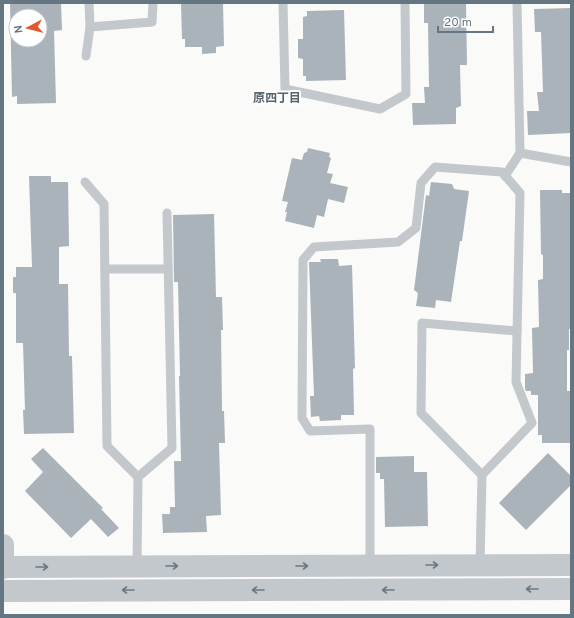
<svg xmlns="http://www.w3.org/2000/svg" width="574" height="618" viewBox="0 0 574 618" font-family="Overpass,'Noto Sans JP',sans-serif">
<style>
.building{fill:#aab3b9;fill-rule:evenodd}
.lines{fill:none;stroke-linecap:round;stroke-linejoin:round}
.service{stroke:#c3c8cc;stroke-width:9}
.tertiary{stroke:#c3c8cc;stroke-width:22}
.oneway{stroke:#6a7a87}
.labels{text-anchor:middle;stroke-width:4;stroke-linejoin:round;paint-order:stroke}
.neighbourhood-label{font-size:12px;font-weight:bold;fill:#57646e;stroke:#fff}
</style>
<rect width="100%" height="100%" fill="#fafaf8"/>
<!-- building -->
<g class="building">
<path d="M10,3H61L62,30L54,31L56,103L17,104V96L12,97ZM16,16H40V40H16Z"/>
<polygon points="181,3 223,3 224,46 216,47 216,53 202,54 202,47 185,47 185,39 182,39"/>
<polygon points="424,3 466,3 467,65 460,65 461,106 456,108 456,124 413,125 412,103 425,103 424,87 429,87 428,23 424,23"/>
<polygon points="571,8 571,133 528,135 527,111 539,111 537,92 543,92 541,32 535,32 534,9"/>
<polygon points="344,10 346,80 306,81 306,76 303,76 303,59 298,58 298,39 303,39 303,17 307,16 307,11"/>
<polygon points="308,148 330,153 329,157 331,158 327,173 333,174 330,183 348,187 344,203 328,199 324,217 317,215 314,228 285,221 287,212 285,212 288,202 282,201 292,158 302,160 304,153 307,152"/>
<polygon points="29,176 51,176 51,182 68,182 69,246 59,247 59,284 68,284 69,356 72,356 74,433 24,434 23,410 25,410 23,343 16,343 16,293 13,293 13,277 16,277 16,267 32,267"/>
<polygon points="431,182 452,184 454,189 469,191 462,241 460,241 451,302 436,300 435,308 416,306 418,293 414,290 426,195 429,196"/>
<polygon points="540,190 562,190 562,193 571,193 571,329 569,329 569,350 567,350 567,391 571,391 571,443 542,443 542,435 538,435 538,395 531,395 531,391 526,391 525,389 525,374 533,373 532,328 539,327 538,280 543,279 543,255 541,254"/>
<polygon points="214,214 216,297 222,297 223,330 221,330 222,411 224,411 225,443 219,443 221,515 206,516 207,532 163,533 162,514 170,514 170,507 175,507 174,461 181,461 179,376 180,376 178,282 174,282 173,215"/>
<polygon points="320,259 338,259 339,266 352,265 355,368 353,369 354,415 341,415 341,420 320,421 319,416 311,417 310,396 314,396 309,262 321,262"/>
<polygon points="43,448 103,508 101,509 119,528 108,537 91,519 71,538 25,491 43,472 31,459"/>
<polygon points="548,453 571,476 571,485 526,530 499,503"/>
<polygon points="414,456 414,472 427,472 428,526 385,527 384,479 380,479 380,473 376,473 376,457"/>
</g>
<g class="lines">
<!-- service -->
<g class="service">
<polyline points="283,3 285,89 380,109 406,94 405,3"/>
<polyline points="517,3 520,153"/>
<polyline points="90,27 152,22 153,3"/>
<polyline points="86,56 90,27 89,3"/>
<polyline points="505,176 520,153 571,162"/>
<polyline points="85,182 104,204 107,446 138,477"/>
<polyline points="105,269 168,269"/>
<polyline points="482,475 421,413 422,323 517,331"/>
<polyline points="137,566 138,477 172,448 167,213"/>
<polyline points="370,566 370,429 310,431 302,418 303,260 314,247 398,242 416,228 421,183 435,167 502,172 520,193 516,382 532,423 482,475 480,565"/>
</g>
<!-- tertiary -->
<g class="tertiary">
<polyline points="3,545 3,568"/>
<polyline points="3,567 571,565"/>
<polyline points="3,591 571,589"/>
</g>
</g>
<!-- one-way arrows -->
<defs><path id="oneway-shaft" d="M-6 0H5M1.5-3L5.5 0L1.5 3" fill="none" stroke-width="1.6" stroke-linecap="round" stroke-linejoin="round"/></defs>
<g class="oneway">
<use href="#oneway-shaft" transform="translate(432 565)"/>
<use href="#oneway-shaft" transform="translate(172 566)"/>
<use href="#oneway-shaft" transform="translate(302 566)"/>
<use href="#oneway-shaft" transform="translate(42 567)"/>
<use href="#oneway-shaft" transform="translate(532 589) rotate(180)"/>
<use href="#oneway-shaft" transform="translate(128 590) rotate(180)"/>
<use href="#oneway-shaft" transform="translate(258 590) rotate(180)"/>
<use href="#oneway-shaft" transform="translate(388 590) rotate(180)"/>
</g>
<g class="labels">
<!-- neighbourhood labels -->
<g class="neighbourhood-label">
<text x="277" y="102">原四丁目</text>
</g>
</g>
<!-- border -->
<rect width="574" height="618" fill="none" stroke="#657683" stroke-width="8"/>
<!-- north arrow -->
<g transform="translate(28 28) rotate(263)"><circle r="19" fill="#ffffff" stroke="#c1c8cd"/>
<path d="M0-3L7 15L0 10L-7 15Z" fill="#e4572e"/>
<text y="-6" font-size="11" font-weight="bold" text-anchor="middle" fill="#657683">N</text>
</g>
<!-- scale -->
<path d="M438 26v6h55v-6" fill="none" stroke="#657683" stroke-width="2"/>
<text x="444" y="26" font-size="12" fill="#657683" stroke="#ffffff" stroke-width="3" paint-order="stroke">20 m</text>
</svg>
